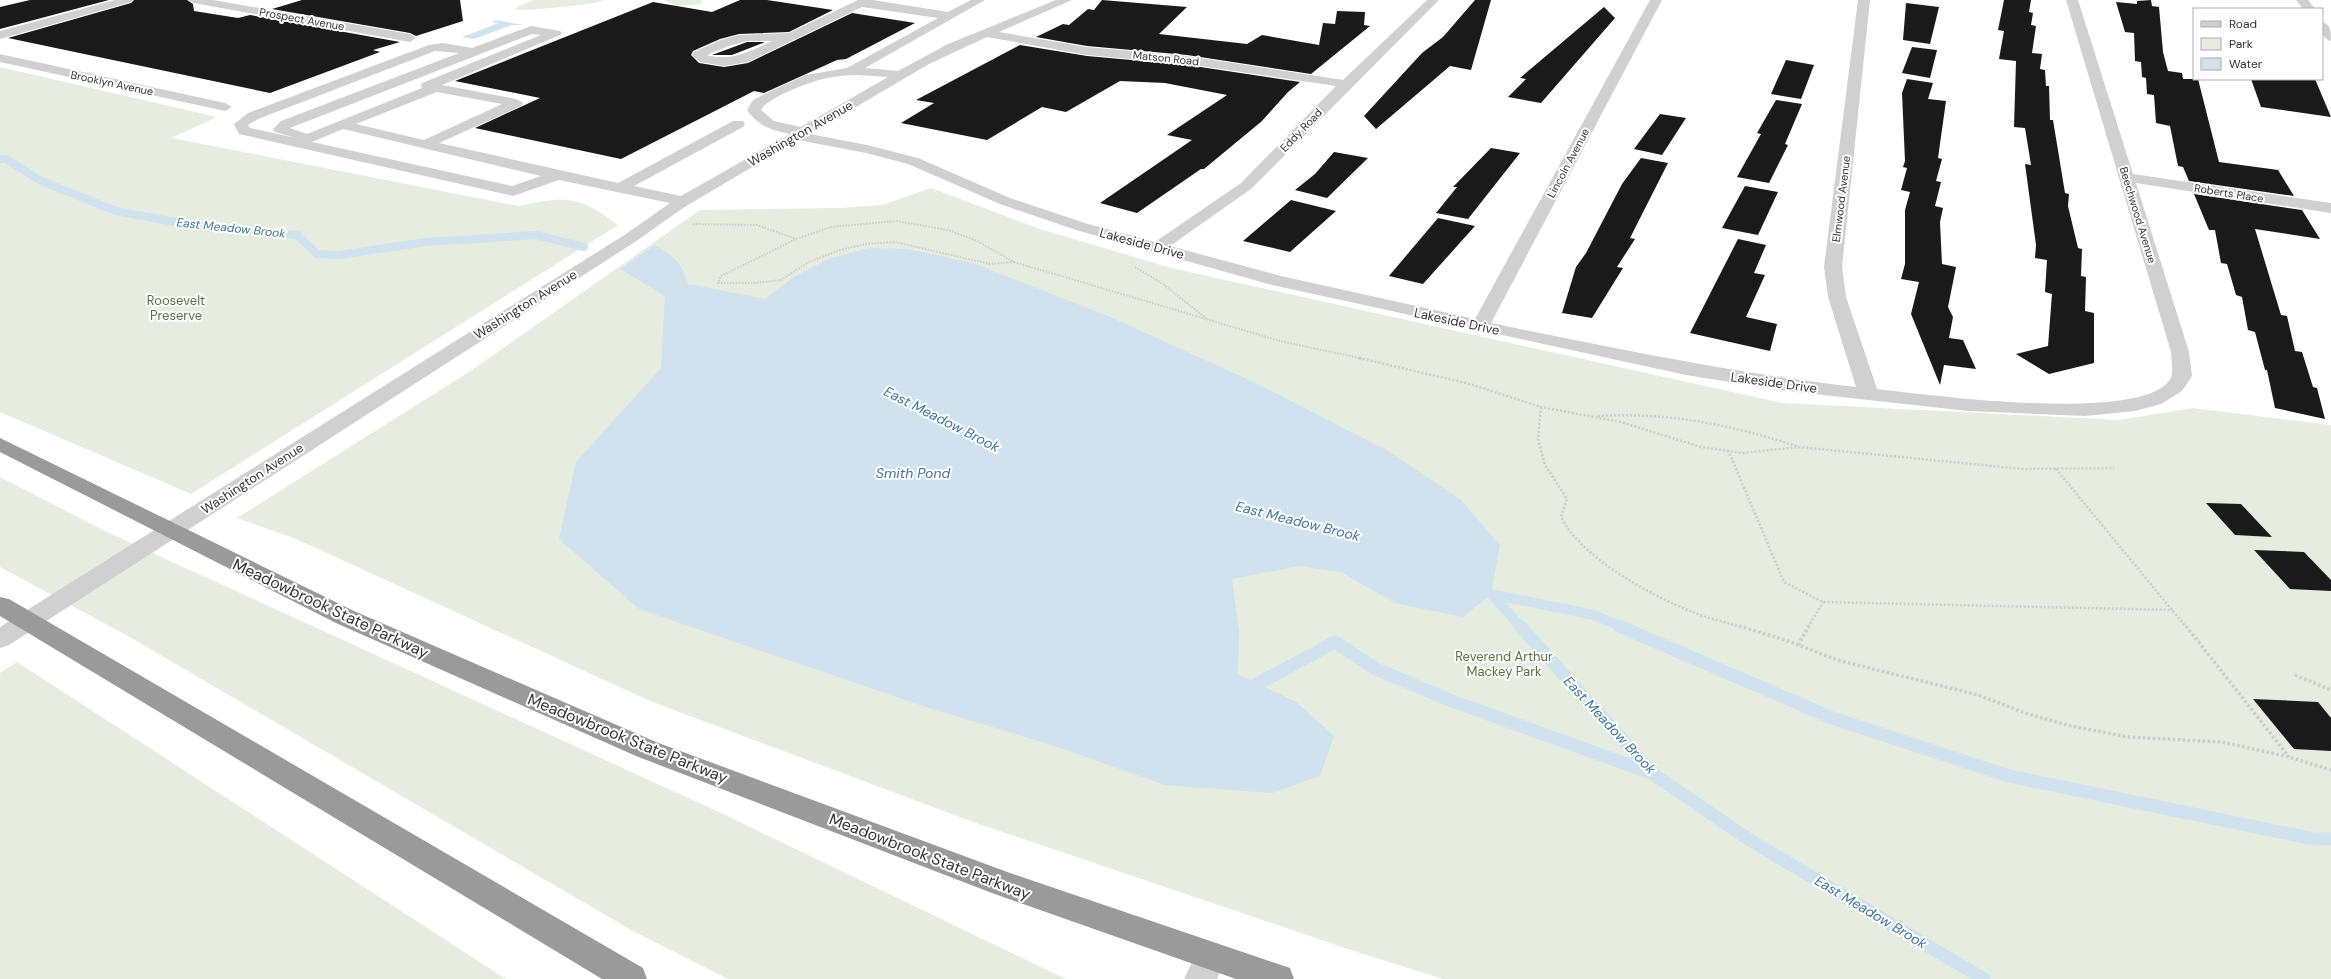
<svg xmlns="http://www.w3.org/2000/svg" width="2331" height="979" viewBox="0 0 2331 979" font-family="'DM Sans',sans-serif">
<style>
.green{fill:#e6ecdf}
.water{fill:#cfe2ee}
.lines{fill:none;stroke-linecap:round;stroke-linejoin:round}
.stream-far2{stroke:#cfe2ee;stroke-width:8}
.stream-far1{stroke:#cfe2ee;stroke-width:10}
.stream{stroke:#cfe2ee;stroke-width:13}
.building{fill:#1a1a1a}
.path-far2{stroke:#cdcdcd;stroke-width:2;stroke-dasharray:1.5 1.5;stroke-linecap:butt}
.path-far1{stroke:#cdcdcd;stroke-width:2.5;stroke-dasharray:2 2;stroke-linecap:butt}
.path{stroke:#cdcdcd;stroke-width:3.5;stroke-dasharray:2.5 2.5;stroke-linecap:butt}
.minor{fill:#d0d0d0;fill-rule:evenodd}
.highway{fill:#9a9a9a;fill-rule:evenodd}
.labels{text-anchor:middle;stroke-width:4;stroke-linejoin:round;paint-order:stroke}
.far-street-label{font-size:11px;fill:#333;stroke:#fff}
.far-water-label{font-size:12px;font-style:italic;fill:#3f7597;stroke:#fff}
.street-label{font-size:13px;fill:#333;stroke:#fff}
.park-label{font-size:13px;fill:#56703f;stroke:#fff}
.water-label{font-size:14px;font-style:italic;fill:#3f7597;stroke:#fff}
.near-street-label{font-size:16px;fill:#333;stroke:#fff}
</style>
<rect width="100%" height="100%" fill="#fff"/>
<!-- green -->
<g class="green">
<path d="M534,0H604C599,4 523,12 515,9L519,6Z"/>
<path d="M664,0H701L703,3C692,6 673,7 664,0Z"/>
<path d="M0,67L217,117L172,138L518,206C566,196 578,195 618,225L191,494L0,412Z"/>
<polygon points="931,188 1037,228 1171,268 1782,403 2119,420 2193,408 2331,425 2331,979 1443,979 1354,951 973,822 650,701 294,538 237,518 472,370 700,210 841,208 882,205"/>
<polygon points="0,477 105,531 721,813 1066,979 728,979 631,930 126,635 0,567"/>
<polygon points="17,662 506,979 0,979 0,673"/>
</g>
<!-- water -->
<g class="water">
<polygon points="496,20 523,25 512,25 474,39 462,37 499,23 492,22"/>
<path d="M655,245C675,258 681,261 688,284L765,299L795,276L831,258L869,248L908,249L973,263L1108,316L1258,384L1388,451L1461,500L1500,545L1491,594L1463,617L1395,603L1341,572L1299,566L1232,579L1239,631L1238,674L1296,702L1334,736L1320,776L1272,793L1165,785L1058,747L923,706L639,609L559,539L576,462L661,368L665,296L620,269Z"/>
</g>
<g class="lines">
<!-- stream-far2 -->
<polyline class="stream-far2" points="0,159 6,159 41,181 116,211 191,225 297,235 317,254 339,255 426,242 536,235 584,247"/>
<!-- stream-far1 -->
<g class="stream-far1">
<polyline points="1480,589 1491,594 1521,627"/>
<polyline points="1491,594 1594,615 1622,627"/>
</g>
<!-- stream -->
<g class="stream">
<polyline points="1520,626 1653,774 1753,842 1984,979"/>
<polyline points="1619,626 1832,718 2009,776 2314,839 2331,839"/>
<polyline points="1246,690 1335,642 1376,669 1452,701 1651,773"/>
</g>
</g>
<!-- building -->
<g class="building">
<polygon points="30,0 109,0 0,29 0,7"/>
<polygon points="134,0 187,0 193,4 194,11 238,18 250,15 400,42 373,50 380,52 270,93 8,38 131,3"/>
<polygon points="302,0 460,0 463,21 416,36 410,33 272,9"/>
<polygon points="740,0 767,0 833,10 789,32 739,34 720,39 693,51 691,55 699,63 724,67 748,63 852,13 915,23 846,59 837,60 764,93 754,91 621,159 475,128 540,98 455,81 653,2 712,12"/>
<polygon points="1102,0 1187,7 1159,34 1247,44 1262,35 1319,45 1323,23 1335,24 1337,11 1365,12 1364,25 1370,26 1311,74 1187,55 1087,46 1036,37 1063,24 1069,25 1088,9 1094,10"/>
<polygon points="1475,0 1491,0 1471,70 1450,66 1376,129 1364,116 1422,53 1443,37"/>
<polygon points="2004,0 2031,0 2029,12 2033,13 2031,25 2036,26 2032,53 2042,54 2040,69 2045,70 2046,86 2049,86 2050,120 2053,120 2065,193 2069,194 2068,206 2078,248 2082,249 2081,276 2086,277 2085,311 2094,313 2094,363 2049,374 2016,354 2048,346 2052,294 2045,292 2047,260 2035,258 2036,245 2025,164 2031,165 2025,128 2014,127 2016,61 1999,59 2004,31 1998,30"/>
<polygon points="2151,0 2152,6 2159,7 2163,52 2168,71 2182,73 2183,79 2198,79 2219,162 2278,170 2294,196 2189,181 2183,167 2178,166 2170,126 2156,123 2154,95 2147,94 2146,78 2142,77 2141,62 2135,61 2134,33 2125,32 2116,2 2137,4 2137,1"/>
<polygon points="1906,3 1939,7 1930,44 1903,40"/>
<polygon points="1604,7 1615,18 1541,103 1508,97 1526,79 1520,78"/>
<polygon points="747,42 765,42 732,55 712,55"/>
<polygon points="1020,45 1087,56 1187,65 1300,82 1288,92 1262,121 1204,169 1201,169 1137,213 1100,203 1192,140 1167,135 1227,95 1165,83 1120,81 1066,112 1042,107 987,140 901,123 934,103 916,100"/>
<polygon points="1912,47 1937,50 1930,78 1902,73"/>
<polygon points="1786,60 1814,65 1801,99 1771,94"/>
<polygon points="1907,79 1933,83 1928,99 1946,101 1938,158 1942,159 1936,181 1941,182 1935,206 1943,208 1940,222 1942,264 1956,267 1948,307 1953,317 1949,338 1963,340 1976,369 1944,365 1940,385 1911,314 1919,282 1901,279 1905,264 1905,210 1910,192 1901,190 1907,168 1903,167 1905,161 1902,93"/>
<polygon points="2251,79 2315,79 2331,117 2261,107"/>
<polygon points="1776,100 1802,104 1785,144 1788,145 1769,183 1737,177 1761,134 1757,133"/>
<polygon points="1660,114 1686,118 1662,155 1634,149"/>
<polygon points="1491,148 1520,153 1468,219 1436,213 1457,187 1453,187"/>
<polygon points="1334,152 1368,158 1327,198 1295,190 1315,174"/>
<polygon points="1641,158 1668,163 1630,238 1635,239 1617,267 1623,268 1592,318 1562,313 1576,267 1586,253 1622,184"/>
<polygon points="1745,186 1778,192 1758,235 1722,228"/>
<polygon points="2194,194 2302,210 2320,239 2255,229 2281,315 2287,316 2295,351 2302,352 2313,387 2317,388 2325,419 2275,408 2267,370 2265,370 2255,332 2248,330 2242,297 2236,295 2227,264 2221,263 2215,230 2209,230"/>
<polygon points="1291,200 1336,211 1290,252 1243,241"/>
<polygon points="1438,218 1475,226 1423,284 1389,276"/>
<polygon points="1738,239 1766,245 1754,273 1765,275 1746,317 1777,324 1770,351 1690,333"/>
<polygon points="2206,503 2241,504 2272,537 2235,535"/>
<polygon points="2254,550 2304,552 2331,580 2331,591 2290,589"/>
<polygon points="2253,699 2318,702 2331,718 2331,751 2294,749"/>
</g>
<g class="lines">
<!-- path-far2 -->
<g class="path-far2">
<polygon points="896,221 948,230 977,241 1014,262 990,264 895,242 866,244 840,250 809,262 781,280 755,283 718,283 721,276 796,239 831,227"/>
<polyline points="693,224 757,225 796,239"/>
<polyline points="1014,262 1280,341 1364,359"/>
<polyline points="1135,267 1163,284 1207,319"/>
</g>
<!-- path-far1 -->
<g class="path-far1">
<polyline points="1359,358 1470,384 1541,407 1621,422 1701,447 1742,453 1799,447 2023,469 2114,468"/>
<path d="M1541,407L1538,439L1545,465L1567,499L1561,517C1581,557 1648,594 1690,611C1706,618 1725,622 1742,627"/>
<path d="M1598,416C1668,412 1733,425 1799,447"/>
<polyline points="1728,450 1784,582 1823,602 2173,610"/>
<polyline points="2056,469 2186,627"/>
<polyline points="1808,627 1823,602"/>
</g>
<!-- path -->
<g class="path">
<polyline points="1739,626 1788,641 1837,660 1978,695 2028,714 2071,726 2128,737 2222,742 2289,757 2331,770"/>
<polyline points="2186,626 2289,757"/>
<polyline points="1798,645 1809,626"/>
<polyline points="2295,675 2331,690"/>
</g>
<!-- minor -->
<g class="minor">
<polygon points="115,0 133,0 131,2 0,39 0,31"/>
<polygon points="188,0 213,0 410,34 416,38 410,42 194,3"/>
<path d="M858,0H873L948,12L971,0H985L865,68L898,71L948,44L1056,0H1072L999,32L1087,47L1187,56L1343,80L1427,0H1439L1251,189L1170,246L1281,276L1475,319L1650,0H1662L1491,323C1613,348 1732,373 1856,387L1828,297L1824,267L1858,0H1870L1842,267L1846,297L1877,389C1929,395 2137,423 2169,381C2175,374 2171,361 2171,352L2066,0H2078L2133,174L2331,203V213L2136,183L2189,352L2192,376L2182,391L2161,404L2135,411L2085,416L1968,411L1787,391L1686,375L1272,285L1076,230L1000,204L908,164L866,153L798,140L683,208L638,240L9,645L0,648V627L626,234L670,203L559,180L513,196L239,134L234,124L248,113L429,45L443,43L472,48L531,26L560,31L562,33L560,35L442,85L516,99L523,103L521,106L439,143L618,183L733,121H743L745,124L743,127L634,186L681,196L790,134C771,130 758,126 747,110L753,100L773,90L806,75L847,68L938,18L862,7L748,62L724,66L700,62L692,55L694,52L721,40L739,35L789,33ZM532,34L541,35L422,83L421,86L422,88L307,134L290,128ZM987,37L1087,55L1187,64L1336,86L1241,183L1155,242L1088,224L1010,198L918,158L867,145L810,134L929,64ZM747,41H772C750,51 731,62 707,55L729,46ZM435,51L459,53L281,121L273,129L275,132L296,138L250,128L248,125L258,119ZM858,75L888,77L801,127L774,121L761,110C768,97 812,81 827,78C837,76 847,75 858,75ZM437,92L502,104L424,140L356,124ZM343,129L541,176L512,186L312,142Z"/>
<polygon points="2296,0 2308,0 2315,9 2303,9"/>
<path d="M2322,22C2331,24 2331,32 2331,41C2321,38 2322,30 2322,22Z"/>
<polygon points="0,54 225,103 232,107 225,111 0,62"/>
<polygon points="1211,942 1222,946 1227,956 1217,979 1184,979 1200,946"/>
</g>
<!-- highway -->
<g class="highway">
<polygon points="0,438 354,611 656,742 1010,873 1278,964 1290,968 1294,979 1236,979 992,893 636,756 336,623 0,452"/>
<polygon points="0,597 9,599 643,968 647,979 602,979 0,616"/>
</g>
</g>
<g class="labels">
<!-- far-street labels -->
<g class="far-street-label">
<text transform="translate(302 19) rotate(10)" y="4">Prospect Avenue</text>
<text transform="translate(1166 58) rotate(6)" y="4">Matson Road</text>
<text transform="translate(112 83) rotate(12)" y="4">Brooklyn Avenue</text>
<text transform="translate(1301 130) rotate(-46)" y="4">Eddy Road</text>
<text transform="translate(1568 163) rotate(-62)" y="4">Lincoln Avenue</text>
<text transform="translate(2229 193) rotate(9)" y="4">Roberts Place</text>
<text transform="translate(1841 199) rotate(-83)" y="4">Elmwood Avenue</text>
<text transform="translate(2138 215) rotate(73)" y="4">Beechwood Avenue</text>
</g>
<!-- far-water labels -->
<g class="far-water-label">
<text transform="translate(231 228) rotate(6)" y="4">East Meadow Brook</text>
</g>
<!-- street labels -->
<g class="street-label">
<text transform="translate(800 133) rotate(-30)" y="5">Washington Avenue</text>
<text transform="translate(1142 243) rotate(15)" y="5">Lakeside Drive</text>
<text transform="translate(525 304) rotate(-32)" y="5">Washington Avenue</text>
<text transform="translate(1457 321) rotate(12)" y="5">Lakeside Drive</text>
<text transform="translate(1774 382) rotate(8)" y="5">Lakeside Drive</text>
<text transform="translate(252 478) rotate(-33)" y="5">Washington Avenue</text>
</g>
<!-- park labels -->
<g class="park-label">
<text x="176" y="305">Roosevelt<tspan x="176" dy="15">Preserve</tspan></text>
<text x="1504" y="661">Reverend Arthur<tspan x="1504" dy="15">Mackey Park</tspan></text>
</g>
<!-- water labels -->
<g class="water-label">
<text transform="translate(942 419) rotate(27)" y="5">East Meadow Brook</text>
<text x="913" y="478">Smith Pond</text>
<text transform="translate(1298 521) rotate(14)" y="5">East Meadow Brook</text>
<text transform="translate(1610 725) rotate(47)" y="5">East Meadow Brook</text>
<text transform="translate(1871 912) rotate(31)" y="5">East Meadow Brook</text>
</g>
<!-- near-street labels -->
<g class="near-street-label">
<text transform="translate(331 608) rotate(25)" y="6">Meadowbrook State Parkway</text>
<text transform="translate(628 738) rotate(22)" y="6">Meadowbrook State Parkway</text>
<text transform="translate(930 856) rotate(21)" y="6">Meadowbrook State Parkway</text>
</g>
</g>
<!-- legend -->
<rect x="2193" y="8" width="130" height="72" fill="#ffffff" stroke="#adadad"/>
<rect x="2201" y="21" width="20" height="6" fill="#d0d0d0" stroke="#adadad"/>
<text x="2229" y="28" font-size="12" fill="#333333">Road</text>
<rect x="2201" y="38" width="20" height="12" fill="#e6ecdf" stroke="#adadad"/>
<text x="2229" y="48" font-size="12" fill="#333333">Park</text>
<rect x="2201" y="58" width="20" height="12" fill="#cfe2ee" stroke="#adadad"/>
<text x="2229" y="68" font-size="12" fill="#333333">Water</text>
</svg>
